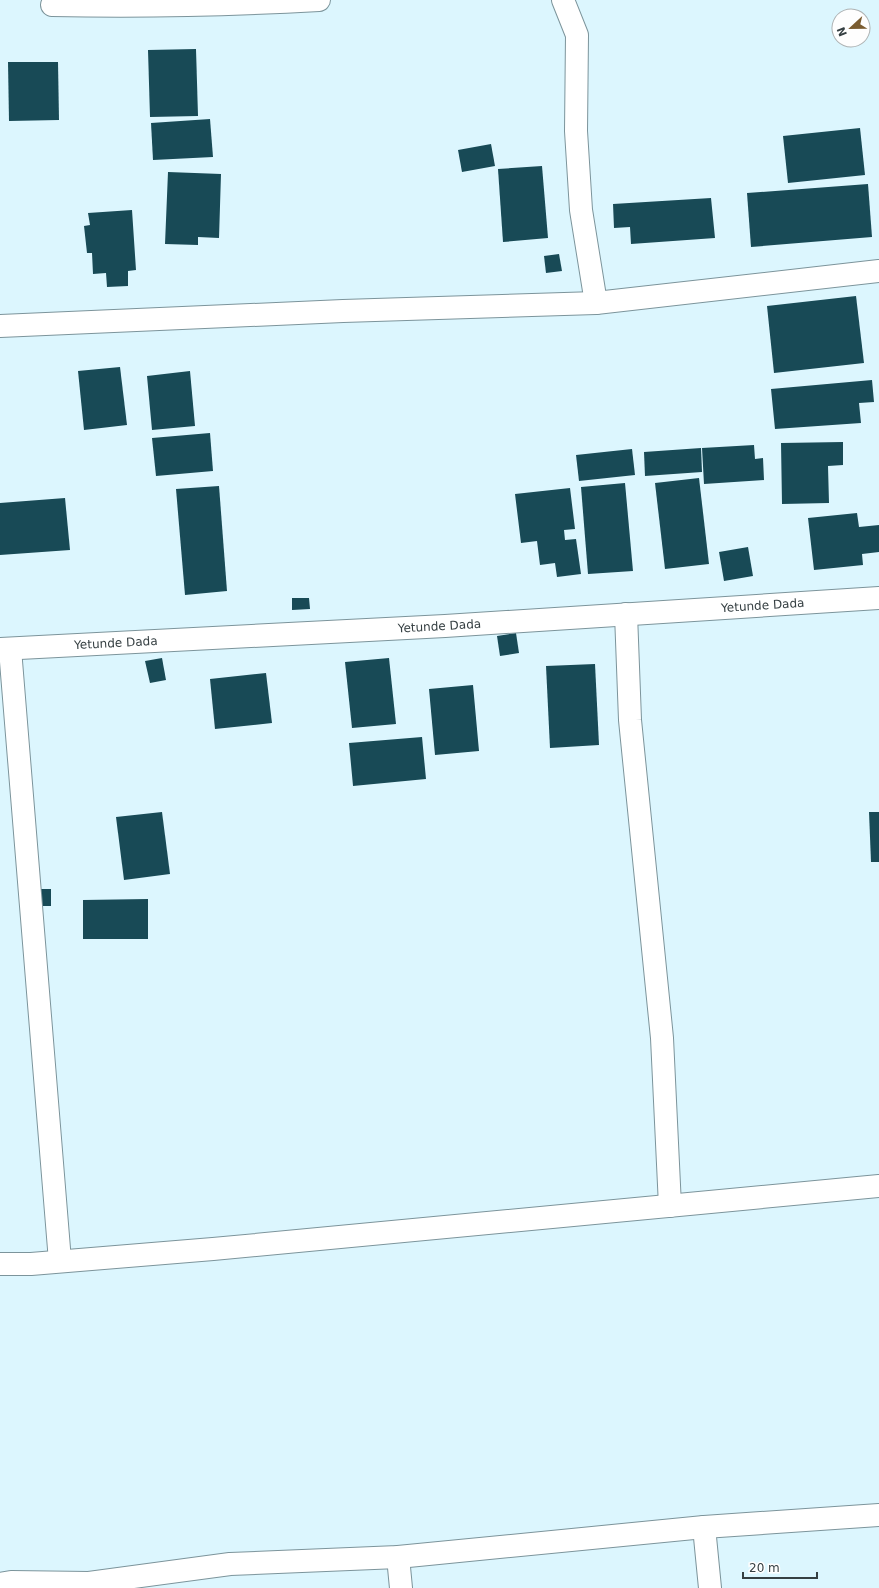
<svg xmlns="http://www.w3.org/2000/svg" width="879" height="1588" viewBox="0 0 879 1588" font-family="'DejaVu Sans',sans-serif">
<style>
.building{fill:#184a56}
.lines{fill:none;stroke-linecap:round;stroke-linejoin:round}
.street-casing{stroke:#7c949b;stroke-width:24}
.street{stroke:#fff;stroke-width:22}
.labels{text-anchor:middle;stroke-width:4;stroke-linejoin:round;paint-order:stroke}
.street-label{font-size:12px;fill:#353f42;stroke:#fefefe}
</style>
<rect width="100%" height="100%" fill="#dcf6fe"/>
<!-- building -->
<g class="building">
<polygon points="196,49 198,116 150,117 148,50"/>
<polygon points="8,62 58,62 59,120 9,121"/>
<polygon points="210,119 213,157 153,160 151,123"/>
<polygon points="860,128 865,175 788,183 783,136"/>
<polygon points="491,144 495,166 462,172 458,150"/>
<polygon points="542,166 548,238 503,242 498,169"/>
<polygon points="168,172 221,174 219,238 198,237 198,245 165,244"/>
<polygon points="868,184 872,237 751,247 747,193"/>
<polygon points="711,198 715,238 631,244 630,227 614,228 613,204"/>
<polygon points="132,210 136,270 128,271 128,286 107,287 106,273 93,274 92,253 87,253 84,226 90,225 88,213"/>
<polygon points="559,254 562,271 546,273 544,256"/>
<polygon points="856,296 864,363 774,373 767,306"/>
<polygon points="120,367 127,425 84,430 78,371"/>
<polygon points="190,371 195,426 152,430 147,376"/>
<polygon points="872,380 874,402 859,403 861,423 775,429 771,389"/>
<polygon points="210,433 213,471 156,476 152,438"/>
<polygon points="843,442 843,465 828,466 829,503 782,504 781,443"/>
<polygon points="754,445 755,459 763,458 764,480 704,484 702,448"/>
<polygon points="701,448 702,472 645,476 644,452"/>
<polygon points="632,449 635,475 579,481 576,455"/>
<polygon points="699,478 709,564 665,569 655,483"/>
<polygon points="625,483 633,571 588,574 581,487"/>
<polygon points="219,486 227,591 185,595 176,489"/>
<polygon points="570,488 575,529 564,530 565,540 576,539 581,574 557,577 555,563 540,565 537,541 521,543 515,494"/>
<polygon points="65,498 70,550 0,555 0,503"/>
<polygon points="857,513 859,527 879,525 879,552 862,554 863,565 814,570 808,518"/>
<polygon points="748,547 753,576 724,581 719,552"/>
<polygon points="292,598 309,598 310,609 292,610"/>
<polygon points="516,633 519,653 500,656 497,636"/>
<polygon points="162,658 166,680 150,683 145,661"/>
<polygon points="389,658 396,724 352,728 345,662"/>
<polygon points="595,664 599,745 550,748 546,666"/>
<polygon points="266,673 272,723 215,729 210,679"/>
<polygon points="473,685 479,751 435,755 429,689"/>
<polygon points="422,737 426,779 353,786 349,743"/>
<polygon points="162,812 170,874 124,880 116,817"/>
<polygon points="869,812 879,812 879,862 871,862"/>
<rect x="38" y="889" width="13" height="17"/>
<polygon points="148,899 148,939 83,939 83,900"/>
</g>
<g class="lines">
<!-- street casing -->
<g class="street-casing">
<g id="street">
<polyline points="563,0 577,35 576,131 581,210 596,303"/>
<path d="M52,5C141,7 230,5 319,0"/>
<polyline points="0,326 343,311 596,303 879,271"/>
<polyline points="626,614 630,720 662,1038 670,1206"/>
<path id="s1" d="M0,649L445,626L879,598"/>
<polyline points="10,649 60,1261"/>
<polyline points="0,1264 31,1264 213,1249 879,1186"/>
<polyline points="398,1557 401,1588"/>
<polyline points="0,1584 11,1582 89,1583 230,1564 398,1557 704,1527"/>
<polyline points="710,1588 704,1527 879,1515"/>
</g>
</g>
<!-- street -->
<use href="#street" class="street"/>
</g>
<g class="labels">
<!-- street labels -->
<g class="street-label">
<text dy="4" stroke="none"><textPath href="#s1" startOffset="764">Yetunde Dada</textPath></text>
<text dy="4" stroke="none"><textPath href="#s1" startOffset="440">Yetunde Dada</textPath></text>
<text dy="4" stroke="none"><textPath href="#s1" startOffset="116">Yetunde Dada</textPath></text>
</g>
</g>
<!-- north arrow -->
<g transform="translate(851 28) rotate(248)"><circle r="19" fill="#fefefe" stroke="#aeb2b3"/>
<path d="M0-3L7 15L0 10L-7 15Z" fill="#7a5c30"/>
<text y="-6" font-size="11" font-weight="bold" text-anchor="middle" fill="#353f42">N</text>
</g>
<!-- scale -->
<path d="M743 1572v6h74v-6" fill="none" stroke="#353f42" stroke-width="2"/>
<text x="749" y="1572" font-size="12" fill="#353f42" stroke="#fefefe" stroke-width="3" paint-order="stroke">20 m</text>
</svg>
